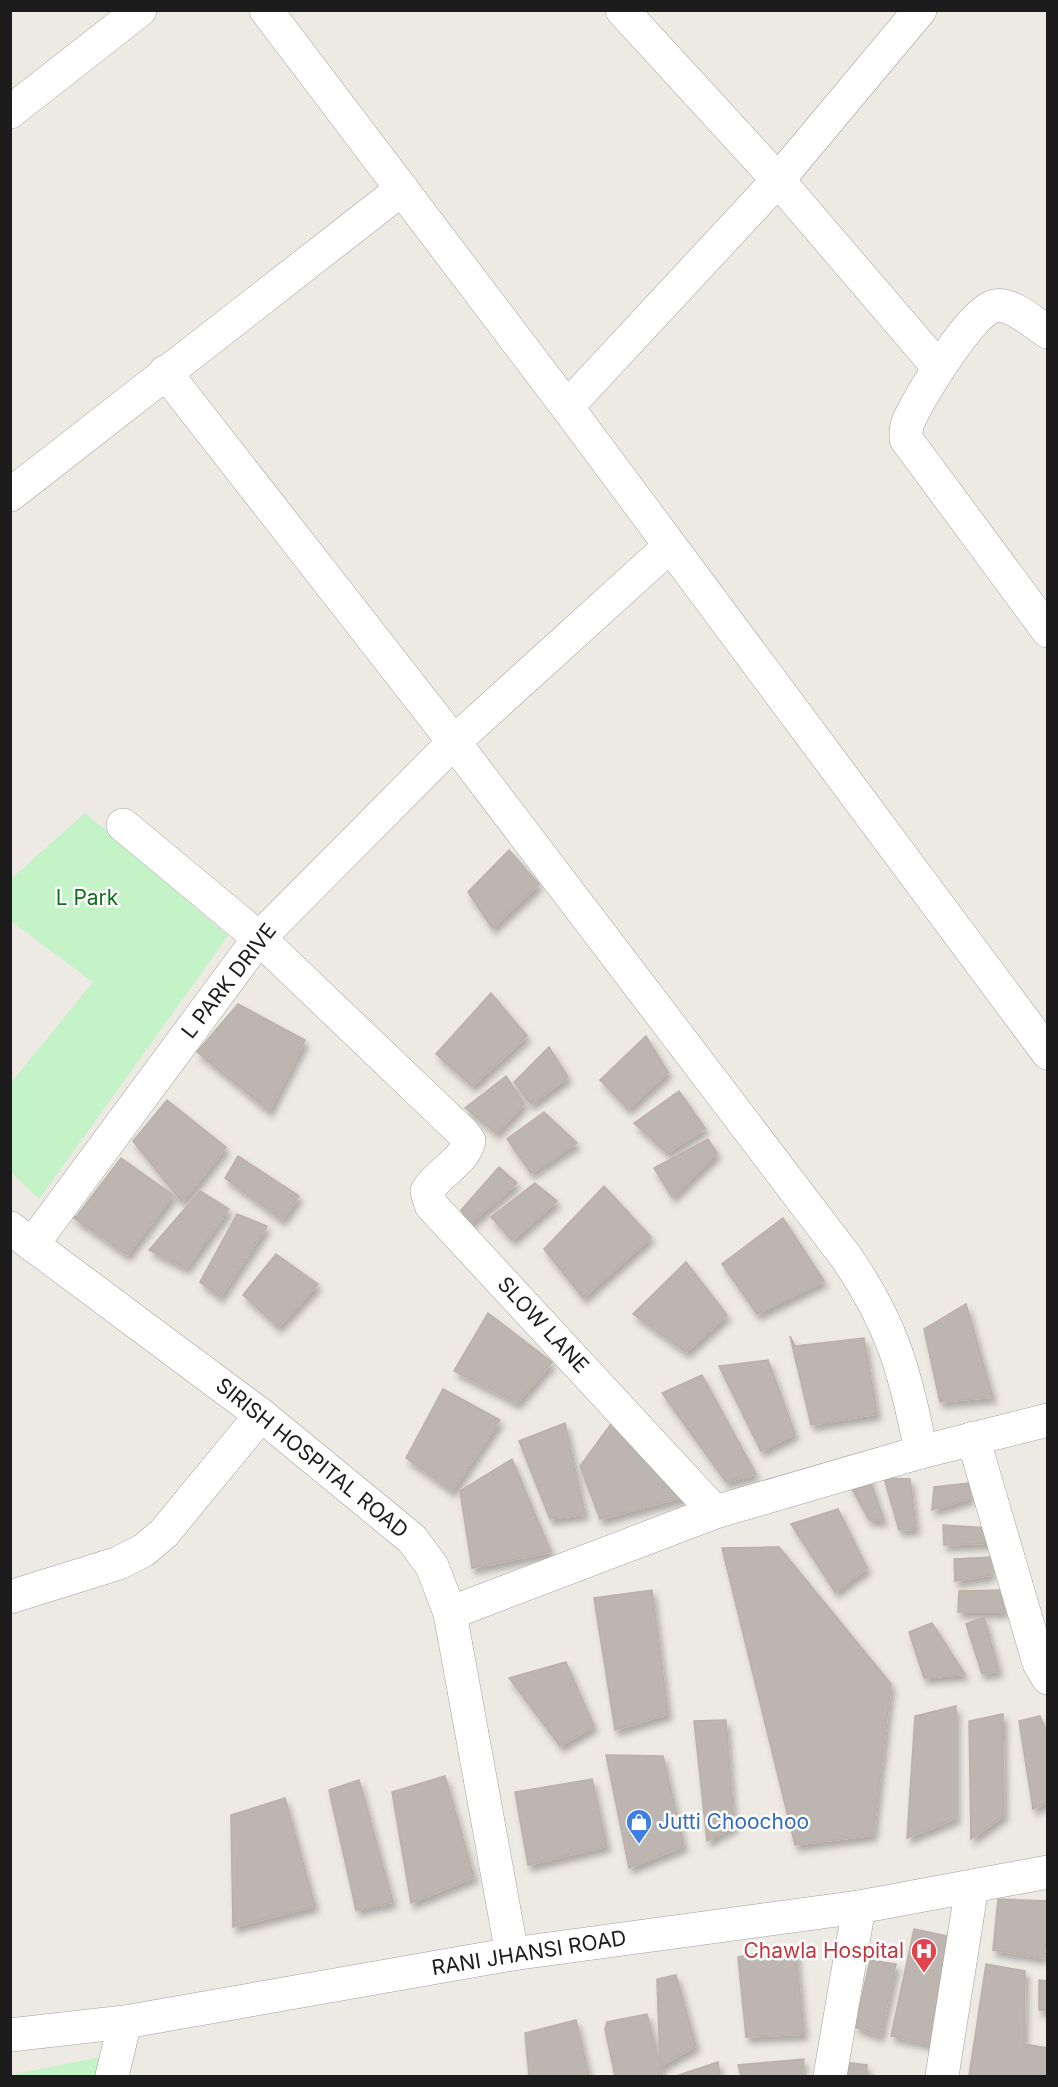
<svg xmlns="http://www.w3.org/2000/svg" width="1058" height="2087" viewBox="0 0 1058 2087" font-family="Inter,sans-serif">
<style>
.park{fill:#c3f3c7}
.building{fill:#bdb5b0;stroke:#bdb0a7;stroke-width:1.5;filter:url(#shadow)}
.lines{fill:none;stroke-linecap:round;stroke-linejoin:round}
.minor-casing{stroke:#a0a0a0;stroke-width:34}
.minor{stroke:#fff;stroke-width:33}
.labels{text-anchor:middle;stroke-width:5;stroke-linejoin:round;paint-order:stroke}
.park-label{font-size:21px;fill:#166f1d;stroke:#fff}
.street-label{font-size:21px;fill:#1c1c1c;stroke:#fff}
.shop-label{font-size:21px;fill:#366cbe;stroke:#fff;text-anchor:start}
.health-label{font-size:21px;fill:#be3a42;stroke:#fff;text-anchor:end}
</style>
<defs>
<filter id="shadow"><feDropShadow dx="3.5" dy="6" stdDeviation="3" flood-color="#0004"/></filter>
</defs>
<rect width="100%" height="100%" fill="#ede9e3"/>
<!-- park -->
<g class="park">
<polygon points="85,813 228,936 39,1199 11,1172 11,1083 93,982 11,921 10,880"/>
<polygon points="101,2057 96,2076 11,2076 10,2075"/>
</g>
<!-- building -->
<g class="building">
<polygon points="509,850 539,884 492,928 468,892"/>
<polygon points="491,993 527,1036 472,1086 436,1054"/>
<polygon points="238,1004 305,1040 269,1111 197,1052"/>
<polygon points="646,1036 668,1072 628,1109 600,1080"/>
<polygon points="549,1047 568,1077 531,1104 514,1082"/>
<polygon points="506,1076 524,1104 496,1133 465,1108"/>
<polygon points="679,1091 705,1128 667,1153 634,1123"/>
<polygon points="167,1100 226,1147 182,1202 133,1141"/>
<polygon points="544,1112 577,1143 531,1173 507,1139"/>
<polygon points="708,1139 717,1153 672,1197 654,1168"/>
<polygon points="238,1156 299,1196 282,1220 225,1178"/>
<polygon points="121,1158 173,1195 127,1255 68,1214 76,1217"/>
<polygon points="499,1167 517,1183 469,1224 461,1210"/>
<polygon points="535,1183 557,1201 512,1240 491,1217"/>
<polygon points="604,1186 651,1237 583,1298 544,1249"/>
<polygon points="200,1191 229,1209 186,1268 149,1250"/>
<polygon points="237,1214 267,1226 220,1297 200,1282"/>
<polygon points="783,1218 824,1281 757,1314 722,1264"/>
<polygon points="276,1254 318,1284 278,1327 243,1295"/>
<polygon points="686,1262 727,1315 686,1352 633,1314"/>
<polygon points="966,1304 993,1397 940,1402 924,1329"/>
<polygon points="488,1313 552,1362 517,1403 454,1371"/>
<polygon points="790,1336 795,1346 864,1338 877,1414 811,1425"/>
<polygon points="768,1360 795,1434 761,1451 719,1366"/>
<polygon points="702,1375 756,1474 726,1482 662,1393"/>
<polygon points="443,1389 500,1420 452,1491 406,1458"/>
<polygon points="619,1413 691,1495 600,1519 580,1466"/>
<polygon points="565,1423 585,1514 550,1519 519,1441"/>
<polygon points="512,1459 551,1552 472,1568 460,1491"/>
<polygon points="867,1472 884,1520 869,1520 849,1483"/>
<polygon points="884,1478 910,1479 916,1529 899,1530"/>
<polygon points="969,1483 971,1498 932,1510 934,1487"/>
<polygon points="838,1509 867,1568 835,1592 791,1524"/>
<polygon points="943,1525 989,1528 990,1543 944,1545"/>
<polygon points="779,1547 891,1684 873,1835 795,1845 722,1548"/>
<polygon points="991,1557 991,1575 955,1581 954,1559"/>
<polygon points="652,1590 668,1714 615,1730 594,1598"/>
<polygon points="1000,1590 1005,1612 958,1612 959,1591"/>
<polygon points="984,1617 999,1671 982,1674 966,1624"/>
<polygon points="932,1623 965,1674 924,1678 909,1632"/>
<polygon points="566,1662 594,1726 560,1746 509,1678"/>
<polygon points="956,1706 956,1818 907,1838 915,1716"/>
<polygon points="1003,1714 1004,1815 971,1839 969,1721"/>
<polygon points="1040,1716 1048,1735 1048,1801 1033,1809 1019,1721"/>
<polygon points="726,1720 734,1826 707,1841 694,1721"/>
<polygon points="606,1755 663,1756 684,1846 629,1868"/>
<polygon points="445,1776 474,1877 411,1903 392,1792"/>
<polygon points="592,1779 607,1846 528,1865 515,1792"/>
<polygon points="359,1780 393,1902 356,1910 329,1790"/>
<polygon points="285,1798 315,1906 233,1927 231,1815"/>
<polygon points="998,1899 1048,1901 1048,1936 1043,1958 993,1950"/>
<polygon points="914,1929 961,1939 938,2046 891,2036"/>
<polygon points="795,1945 804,2034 746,2037 738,1957"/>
<polygon points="870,1960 896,1964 880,2036 855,2027"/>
<polygon points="986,1964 1025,1971 1024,2044 1048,2048 1048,2076 969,2076"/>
<polygon points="676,1975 696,2046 660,2066 657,1979"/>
<polygon points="1039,1980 1048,1981 1048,2011 1039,2010"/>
<polygon points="647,2014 663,2076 615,2076 605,2029 607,2022"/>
<polygon points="576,2020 589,2076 529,2076 525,2033"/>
<polygon points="804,2059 802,2076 741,2076 738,2065"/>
<polygon points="718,2062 720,2076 676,2076"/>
<polygon points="844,2062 867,2065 867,2076 841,2076"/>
</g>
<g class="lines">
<!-- minor casing -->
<g class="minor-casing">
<g id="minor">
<polyline points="266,10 567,407 1048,1053"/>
<polyline points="622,10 778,180 939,368"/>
<polyline points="10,112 140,10"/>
<path d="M1048,332C1033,323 1012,302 994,306C971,311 920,397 909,420C906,426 906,432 906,439L1048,631"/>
<path d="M165,372L454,742L846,1257C892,1323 906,1374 921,1452L715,1512"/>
<polyline points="567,407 778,180 920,10"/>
<polyline points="10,495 402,189"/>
<path d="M123,825L259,938L463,1133L469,1141C464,1162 438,1173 427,1191L431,1205L715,1512L450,1613"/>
<polyline points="10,1228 261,1415 412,1539 432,1566 450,1613 512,1954"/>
<polyline points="32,1245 259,938 454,742 670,546"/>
<polyline points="973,1438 1039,1663 1048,1678"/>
<polyline points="921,1452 1048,1420"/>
<polyline points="10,1597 119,1563 144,1550 164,1533 261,1415"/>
<polyline points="10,2035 125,2022 512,1954 859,1907 1048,1872"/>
<polyline points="112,2076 125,2022"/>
<polyline points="830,2076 859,1907"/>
<polyline points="942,2076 972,1886"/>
</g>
</g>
<!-- minor -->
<use href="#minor" class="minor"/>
</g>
<!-- icons -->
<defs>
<g id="shop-pin" transform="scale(1.35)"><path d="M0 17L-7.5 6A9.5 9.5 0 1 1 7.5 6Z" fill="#3f7fe0" stroke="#fff"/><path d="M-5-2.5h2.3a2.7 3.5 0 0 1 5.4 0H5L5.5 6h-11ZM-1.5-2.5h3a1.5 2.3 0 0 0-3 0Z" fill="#fff"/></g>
<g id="hospital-pin" transform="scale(1.35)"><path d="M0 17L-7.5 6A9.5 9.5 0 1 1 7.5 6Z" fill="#e0444e" stroke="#fff"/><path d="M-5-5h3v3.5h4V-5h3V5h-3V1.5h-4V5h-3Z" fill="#fff"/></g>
</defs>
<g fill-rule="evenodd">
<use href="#shop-pin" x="639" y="1822"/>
<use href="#hospital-pin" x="924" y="1951"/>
</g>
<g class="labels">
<!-- park labels -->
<g class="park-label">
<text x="87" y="905">L Park</text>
</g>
<!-- street labels -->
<g class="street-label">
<text transform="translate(229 981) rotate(-52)" y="7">L PARK DRIVE</text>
<text transform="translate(543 1325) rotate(47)" y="7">SLOW LANE</text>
<text transform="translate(312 1458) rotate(39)" y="7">SIRISH HOSPITAL ROAD</text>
<text transform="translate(529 1953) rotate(-9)" y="7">RANI JHANSI ROAD</text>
</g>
<!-- shop labels -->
<g class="shop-label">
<text x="658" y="1829">Jutti Choochoo</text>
</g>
<!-- health labels -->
<g class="health-label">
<text x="904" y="1958">Chawla Hospital</text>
</g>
</g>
<!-- border -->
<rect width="1058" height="2087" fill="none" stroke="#1c1c1c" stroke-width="24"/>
</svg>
